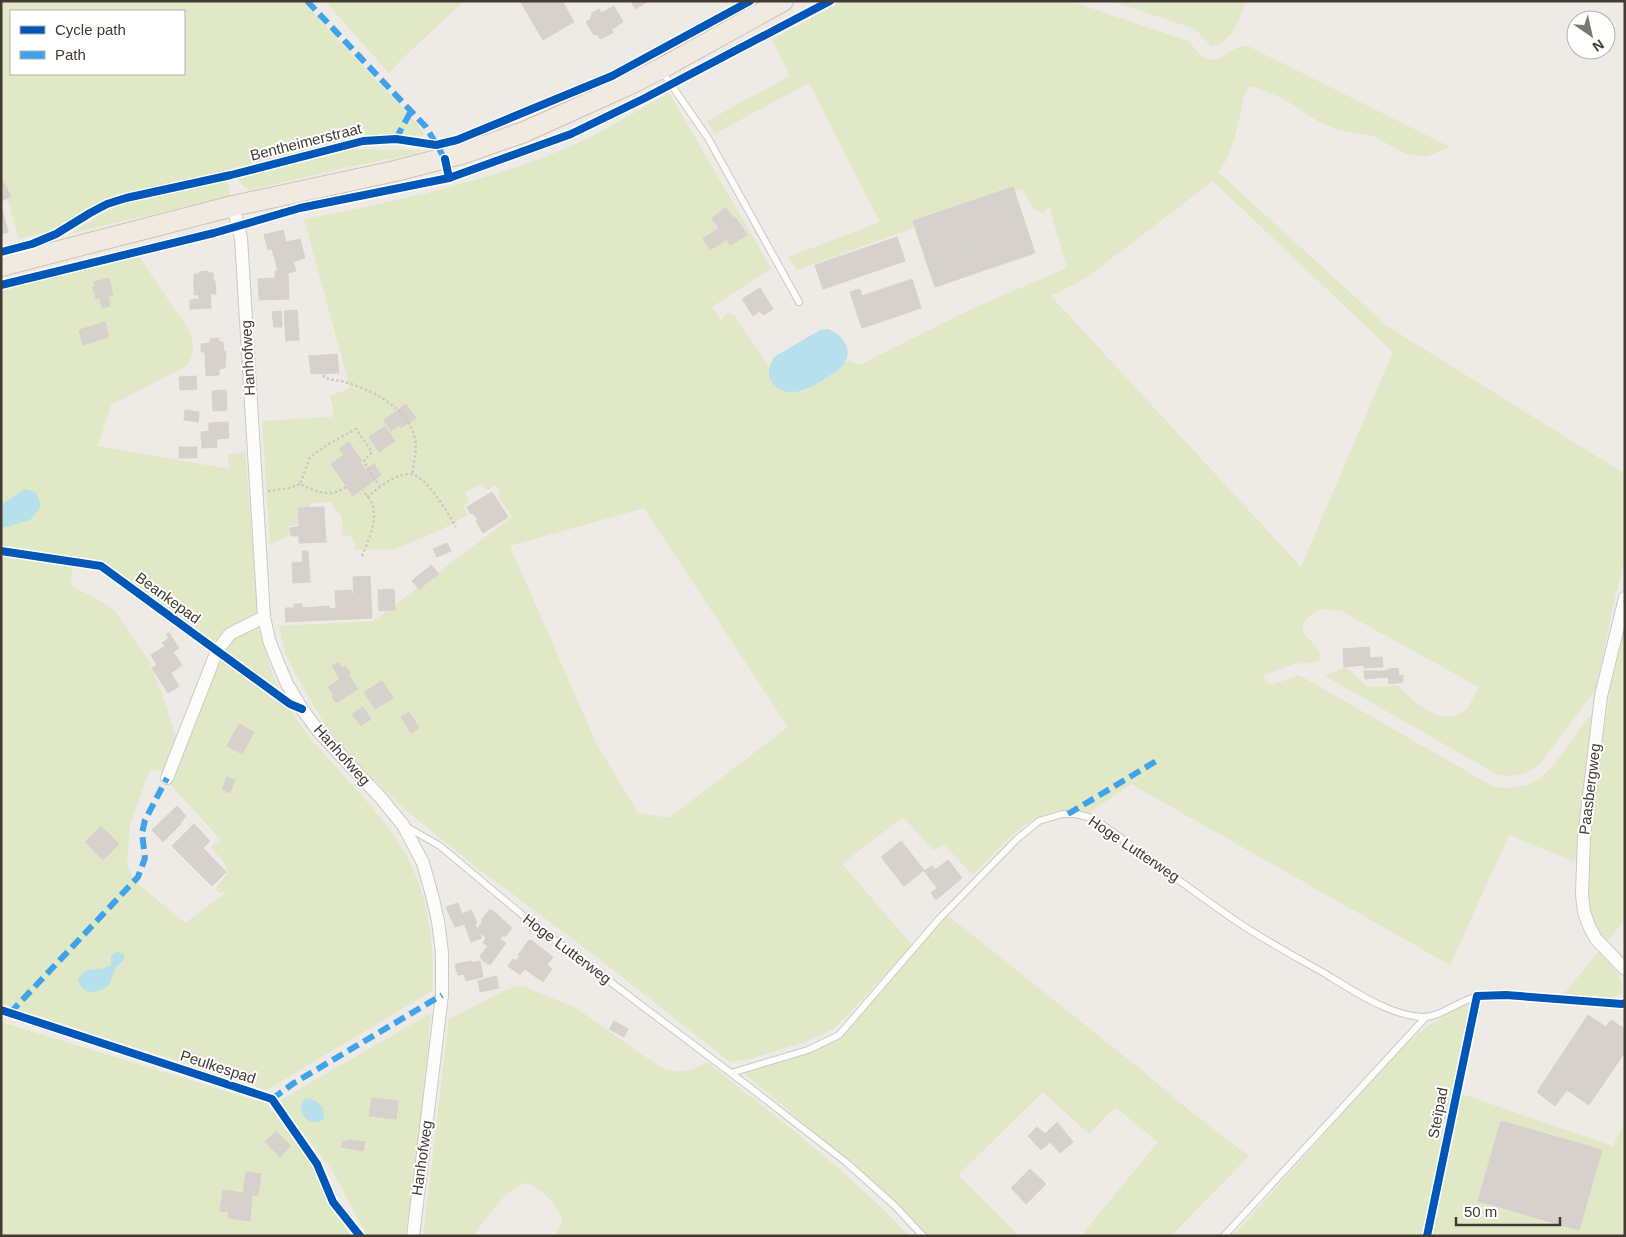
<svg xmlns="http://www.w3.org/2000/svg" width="1626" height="1237" viewBox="0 0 1626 1237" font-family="Arial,sans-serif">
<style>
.green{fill:#e0e8c6;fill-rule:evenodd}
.water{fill:#b6e0ec}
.building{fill:#d6d1cd;stroke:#d6d1cc}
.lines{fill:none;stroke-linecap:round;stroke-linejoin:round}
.service-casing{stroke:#ccc8c4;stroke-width:8}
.minor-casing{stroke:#ccc8c4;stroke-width:14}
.primary-casing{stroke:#d0c2b3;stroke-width:22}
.path{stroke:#ccc9c5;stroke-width:2.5;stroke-dasharray:2.5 2.5;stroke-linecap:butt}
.service{stroke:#fcfcfb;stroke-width:6}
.minor{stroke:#fcfcfb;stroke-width:12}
.primary{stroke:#f1eae2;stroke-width:20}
.quiet{stroke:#3fa3eb;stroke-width:6;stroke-dasharray:12 6;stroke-linecap:butt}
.cycleway-casing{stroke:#fff;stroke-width:11}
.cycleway{stroke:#0057b8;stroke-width:8}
.labels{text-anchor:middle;stroke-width:4;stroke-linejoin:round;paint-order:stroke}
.street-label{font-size:15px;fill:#433a33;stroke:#fff}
</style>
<rect width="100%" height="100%" fill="#eeeae6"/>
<!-- green -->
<g class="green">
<path d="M1,1H302L418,125L425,135L357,138L93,208L72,221L53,230L19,239L7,197L1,187ZM11,11H184V74H11Z"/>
<polygon points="325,1 464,1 403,58 389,73"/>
<path d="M843,1H1070L1188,41C1194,46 1196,52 1202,56C1221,69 1231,43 1248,46L1450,147L1427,156H1417L1404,153L1373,136L1339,130L1319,122L1284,99L1252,86L1249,87L1245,93C1239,116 1234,155 1218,172L1387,326L1625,474V560L1614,602L1596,688L1591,696L1539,765C1525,775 1513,778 1496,774L1325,676L1345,667L1368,687L1399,686C1413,703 1447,732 1468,707C1472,701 1475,694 1479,687L1341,611L1319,609C1281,635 1321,638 1321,659L1316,662L1293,664L1262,676L1271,685L1299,675L1494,787C1533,791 1543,779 1565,750C1575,736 1585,722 1595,709L1587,760L1575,862L1509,835L1450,965L1131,784L1087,814C1041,795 1002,846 973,875L944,845L933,850L903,817L842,864L912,945L848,1015L833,1029L805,1042L749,1059L730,1062L598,958L476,867L403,808L348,753L328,730L296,675L286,655L279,626L373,621L512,517L498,496L501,494L496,485L487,490L481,484L465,493L469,502L463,506L468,515L439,531L395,549L357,550L353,548L356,546C353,537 351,535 342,535C342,529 344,522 341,516C338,510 333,509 331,502L310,503V507L297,508V526H289V536L270,544L262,421L332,417L334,412L330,396L350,388L304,219C392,202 479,184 562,150C599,135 634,112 669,93L771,268L712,307L723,323V317L729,312L734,315L769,367L768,372L802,392C814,387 824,380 834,373C839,368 843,362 850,361L859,365L980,305L1067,268L1049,206L1043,213L1035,210L1022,189L797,270L788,257L880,222L809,83L714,134L707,121L790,76L772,39ZM1213,181L1393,352L1301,567L1051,296L1086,278ZM644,508L788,727L669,818L638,813L597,745L510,546Z"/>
<path d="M1112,1H1246C1239,19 1233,43 1211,46L1195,29Z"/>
<polygon points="345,149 421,150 418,153 354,166 249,190 236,179"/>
<polygon points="221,182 228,183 230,196 69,234 121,203"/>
<path d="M138,255L188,329C194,343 196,353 186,366L111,405L98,446L229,469L228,455L245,451L258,613L220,635L215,644L159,601L135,587L83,564L73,563L71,582L72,586L106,604L115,611L149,661L162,694L176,737L164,771L150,770L130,824L127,866L135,881L185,923L228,891L221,893L215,889L227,874L225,864L211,847L214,843L218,844L221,840L171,785L175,769L202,701L225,648L232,640L257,626C264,638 266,653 270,666C276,685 286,704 297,720C323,757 356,786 383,821C425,873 435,926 432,991L267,1090L1,1004V526L3,528L25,489L1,505V289Z"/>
<polygon points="1625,615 1625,919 1605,944 1592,926 1587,872 1591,827 1606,717 1617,648"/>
<path d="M947,915L1144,1072L1190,1111L1249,1156L1171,1236H1081L1158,1142L1115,1107L1089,1134L1043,1092L958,1175L1016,1233L1014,1236H927L840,1154L744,1073C784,1062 822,1053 854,1024Z"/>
<path d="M1598,952C1609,963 1624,975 1622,993L1612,998L1564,994Z"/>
<path d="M518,986L525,987L576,1008L660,1067C679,1074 689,1073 707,1062C776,1117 848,1171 909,1236H552C557,1231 562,1226 562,1219C563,1210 534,1181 525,1183C505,1189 485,1220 473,1236H423L449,1019L508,989Z"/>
<polygon points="1469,1005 1453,1091 1613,1146 1625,1121 1625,1236 1233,1236 1387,1064 1422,1030 1452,1011"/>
<path d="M431,1013C424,1087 419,1162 405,1236H367L332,1170L279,1101Z"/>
<polygon points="1,1022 267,1104 318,1173 327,1199 350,1236 1,1236"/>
</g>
<!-- water -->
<g class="water">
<path d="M828,329C842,334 855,350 843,365C839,370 832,374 828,377C812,388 787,402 772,382C766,373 769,366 774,357L820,330Z"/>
<polygon points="24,489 36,492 41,506 30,520 3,528 1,526 1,505"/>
<path d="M117,952L122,953L124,955V960L116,967L109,985C98,993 84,997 78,980C85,964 99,973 111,965V956Z"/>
<path d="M306,1098L316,1101L323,1108L324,1118C312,1131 291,1110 306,1098Z"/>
</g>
<!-- building -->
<g class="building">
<polygon points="520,1 562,1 574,22 543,40"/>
<polygon points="631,1 649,1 635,9"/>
<polygon points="614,6 623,22 611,30 601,13"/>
<polygon points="599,9 613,33 600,39 597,34 594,35 586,22 591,19 592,13"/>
<polygon points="2,180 11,196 2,201 1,200"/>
<polygon points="1013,187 1027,229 927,264 913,221"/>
<polygon points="1,205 8,232 1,234"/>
<polygon points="726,208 734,219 736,218 747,235 730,245 727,239 710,250 703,239 719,228 712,218"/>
<polygon points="1027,229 1035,253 935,287 927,264"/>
<polygon points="283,230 286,242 300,239 305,258 293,262 296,271 288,273 288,270 278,271 272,249 268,250 264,235"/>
<polygon points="897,237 905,261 823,289 815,265"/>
<polygon points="288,270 289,299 259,300 258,279 275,278 275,271"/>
<polygon points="208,271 208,273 213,273 214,281 215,281 216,294 210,294 211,308 190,309 190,300 199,299 199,295 194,295 194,274 199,274 199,272"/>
<polygon points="109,278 113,295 108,296 110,306 102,308 100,298 96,299 93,287 95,286 94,282"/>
<polygon points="912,279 921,308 862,328 850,292 860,289 862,296"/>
<polygon points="760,288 773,309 763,315 760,311 753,316 742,299"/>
<polygon points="297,310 299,340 286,341 284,311"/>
<polygon points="281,311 282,327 274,327 272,312"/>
<polygon points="105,322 109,337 83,345 79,330"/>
<polygon points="219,338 219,342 223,342 224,352 226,351 225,368 219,369 219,375 206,376 205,352 201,352 201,344 210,343 210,339"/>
<polygon points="337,354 339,373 311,374 309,355 310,356"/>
<polygon points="196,376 197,389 180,390 179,377"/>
<polygon points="226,390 227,410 213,411 212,391"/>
<polygon points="406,404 416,418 401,428 399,425 391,431 384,420"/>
<polygon points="185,410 199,412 198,422 184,420"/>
<polygon points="228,422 229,438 217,439 217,447 202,448 201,432 209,431 209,423"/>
<polygon points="385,426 395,441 379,452 369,437"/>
<polygon points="349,442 362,461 360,462 365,470 374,464 381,475 353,496 331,464 344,455 339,449"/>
<rect x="179" y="447" width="18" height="11"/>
<polygon points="492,492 508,517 483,533 476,521 478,520 473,513 471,514 467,507"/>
<polygon points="324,507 326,542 299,543 299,536 291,536 290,528 299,527 298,508"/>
<polygon points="447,543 451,551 437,557 433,549"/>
<polygon points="302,551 308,551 310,582 293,583 292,563 303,562"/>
<polygon points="431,565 439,574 434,578 427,569"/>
<polygon points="426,569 433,578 419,589 412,581"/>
<polygon points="370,576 372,618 286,622 285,608 294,608 294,604 302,604 302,608 329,606 329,609 336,608 335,591 352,590 352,594 354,594 353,577"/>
<polygon points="394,589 395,610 379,611 378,590"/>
<polygon points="169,633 179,648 173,652 182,665 171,673 179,686 168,693 152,668 157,665 151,655 165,646 162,643 169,638 166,634"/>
<polygon points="1369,647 1370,658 1382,657 1383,667 1364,668 1364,665 1344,667 1343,649"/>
<polygon points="338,662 342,668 346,666 350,673 348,674 358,689 337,702 335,702 332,696 333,694 328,687 340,679 332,666"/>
<polygon points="1398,668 1399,676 1403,675 1403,682 1389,684 1388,677 1365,679 1364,671 1388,671 1388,669"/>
<polygon points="382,681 393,698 375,709 364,692"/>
<polygon points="363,707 371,719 361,726 352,714"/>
<polygon points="409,712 419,728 411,733 401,717"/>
<polygon points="239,724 254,732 242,754 227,746"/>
<polygon points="227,777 235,780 230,793 222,789"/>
<polygon points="177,806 186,816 180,823 181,824 163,842 152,830"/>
<polygon points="194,824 210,841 203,848 226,872 212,886 172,846"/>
<polygon points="101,826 119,844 103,860 85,842"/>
<polygon points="901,841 924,870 904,886 881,857"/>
<polygon points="948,860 962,878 936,900 931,893 937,888 924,871 932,866 935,870"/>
<polygon points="458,903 465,921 463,922 464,924 455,927 446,907"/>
<polygon points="490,909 498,915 484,933 486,935 485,937 478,931 482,938 471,942 466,928 475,924 477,929 483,921 481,920"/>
<polygon points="471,910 477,923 466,928 462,914"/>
<polygon points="498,915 512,928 505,937 503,935 500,939 506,943 490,965 483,961 480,956 488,946 483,943 486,938 484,933"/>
<polygon points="529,940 530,942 531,940 553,957 547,965 552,969 543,982 525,969 520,975 508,966 513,959 516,961 520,956 518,955"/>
<polygon points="472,961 472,963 480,961 483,977 466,981 464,974 458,975 455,966 456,966 456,964"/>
<polygon points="496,976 499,988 480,992 478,981"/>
<polygon points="1588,1015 1606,1027 1611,1020 1625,1029 1625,1052 1589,1105 1567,1090 1555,1106 1537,1092"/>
<polygon points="614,1021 628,1029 624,1037 609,1029"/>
<polygon points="372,1098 398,1101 396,1119 369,1116"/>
<polygon points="1501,1121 1602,1150 1579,1230 1478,1201"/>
<polygon points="1057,1122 1073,1142 1060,1153 1050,1142 1041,1150 1028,1136 1037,1127 1045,1134"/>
<polygon points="276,1131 291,1146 280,1157 265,1142"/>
<polygon points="348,1140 365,1142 363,1151 341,1147 343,1141 348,1142"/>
<polygon points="1030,1169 1046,1184 1026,1204 1011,1188"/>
<polygon points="246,1172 261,1174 258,1196 252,1195 250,1221 228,1218 229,1212 220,1211 223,1190 243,1193"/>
</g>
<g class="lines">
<!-- service casing -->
<g class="service-casing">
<g id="service">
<polyline points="661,70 708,138 799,302"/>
<polyline points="407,827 440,846 526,918 752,1089 847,1163 895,1206 923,1236"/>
<path d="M731,1073L808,1050L839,1035L939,919L1017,839L1039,821L1062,814H1076L1088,817L1100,823C1147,856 1192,891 1239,923C1266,941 1296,957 1324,973C1352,990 1390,1016 1423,1017C1440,1017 1459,1001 1476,997C1485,994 1497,995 1506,995L1622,1004L1625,1003"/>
<polyline points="1224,1236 1426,1017"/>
</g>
</g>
<!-- minor casing -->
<g class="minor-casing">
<g id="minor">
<polyline points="233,206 241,238 264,617 269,640 278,663 287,684 302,709 319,732 381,798 403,825 423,863 432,895 438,921 442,953 442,995 413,1236"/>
<polyline points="1625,598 1601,696 1584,837 1582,894 1584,912 1589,926 1596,939 1625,969"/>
<polyline points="167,778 217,651 230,634 264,617"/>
</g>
</g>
<!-- primary casing -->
<g class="primary-casing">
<polyline id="primary" points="1,266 233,206 395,171 461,154 524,132 626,86 660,69 783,1"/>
</g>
<!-- path -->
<g class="path">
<path d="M323,375L325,378C332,380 338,380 345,382C372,390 409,408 415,439C417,451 414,462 412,474"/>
<path d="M346,487C330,498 317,492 300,484L310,457L330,443L356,429L372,452L365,459L364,462L380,487"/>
<polyline points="268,491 290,488 300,484"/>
<path d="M367,497C379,488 393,475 408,474C425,472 449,515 456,527"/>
<path d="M362,556C368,541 377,523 373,506C372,501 366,495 363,490"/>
</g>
<!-- service -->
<use href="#service" class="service"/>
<!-- minor -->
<use href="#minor" class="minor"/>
<!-- primary -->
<use href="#primary" class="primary"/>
<!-- quiet -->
<g class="quiet">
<polyline points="307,1 426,127 445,159"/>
<polyline points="396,139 411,111"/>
<polyline points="1068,814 1158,760"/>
<polyline points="10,1013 138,877 145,858 142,833 145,820 167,778"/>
<polyline points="272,1099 294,1083 442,995"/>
</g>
<!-- cycleway casing -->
<g class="cycleway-casing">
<g id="cycleway">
<polyline points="445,159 449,178 571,134 645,98 830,1"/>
<polyline points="1,252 32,244 56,234 90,213 107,204 126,198 231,175 363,141 396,139 436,145 457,140 612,76 750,1"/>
<polyline points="1,285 214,233 300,208 449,178"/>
<polyline points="1,551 101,566 290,704 302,709"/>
<polyline points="1,1010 272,1099 317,1164 333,1202 360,1236"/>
<polyline points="1427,1236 1477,996 1506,995 1622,1004 1625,1003"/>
</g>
</g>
<!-- cycleway -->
<use href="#cycleway" class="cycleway"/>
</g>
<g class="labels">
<!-- street labels -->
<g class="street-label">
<text transform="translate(306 142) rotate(-14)" y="5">Bentheimerstraat</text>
<text transform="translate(248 358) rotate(-93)" y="5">Hanhofweg</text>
<text transform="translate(168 598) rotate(36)" y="5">Beankepad</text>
<text transform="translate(342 755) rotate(48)" y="5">Hanhofweg</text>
<text transform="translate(1590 789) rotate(-83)" y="5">Paasbergweg</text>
<text transform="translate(1134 849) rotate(34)" y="5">Hoge Lutterweg</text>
<text transform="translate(567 949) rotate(37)" y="5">Hoge Lutterweg</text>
<text transform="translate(218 1067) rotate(18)" y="5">Peulkespad</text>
<text transform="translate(1438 1113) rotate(-79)" y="5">Steïpad</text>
<text transform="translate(422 1158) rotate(-82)" y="5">Hanhofweg</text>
</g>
</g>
<!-- border -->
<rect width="1626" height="1237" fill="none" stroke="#433a33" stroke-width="5"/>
<!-- legend -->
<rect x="10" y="10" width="175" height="65" fill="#ffffff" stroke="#b4b0ad"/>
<rect x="20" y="26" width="25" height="8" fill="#0057b8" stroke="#b4b0ad"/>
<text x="55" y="35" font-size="15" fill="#433a33">Cycle path</text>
<rect x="20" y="51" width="25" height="8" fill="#3fa3eb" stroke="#b4b0ad"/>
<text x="55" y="60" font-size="15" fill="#433a33">Path</text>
<!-- north arrow -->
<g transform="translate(1591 35) rotate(146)"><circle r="24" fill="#ffffff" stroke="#b4b0ad"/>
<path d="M0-4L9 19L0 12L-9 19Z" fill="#7f7872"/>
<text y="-8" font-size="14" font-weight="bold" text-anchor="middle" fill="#433a33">N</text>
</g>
<!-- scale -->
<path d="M1456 1217v8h104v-8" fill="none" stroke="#433a33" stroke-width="2.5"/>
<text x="1464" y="1217" font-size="15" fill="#433a33" stroke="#ffffff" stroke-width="4" paint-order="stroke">50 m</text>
</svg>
